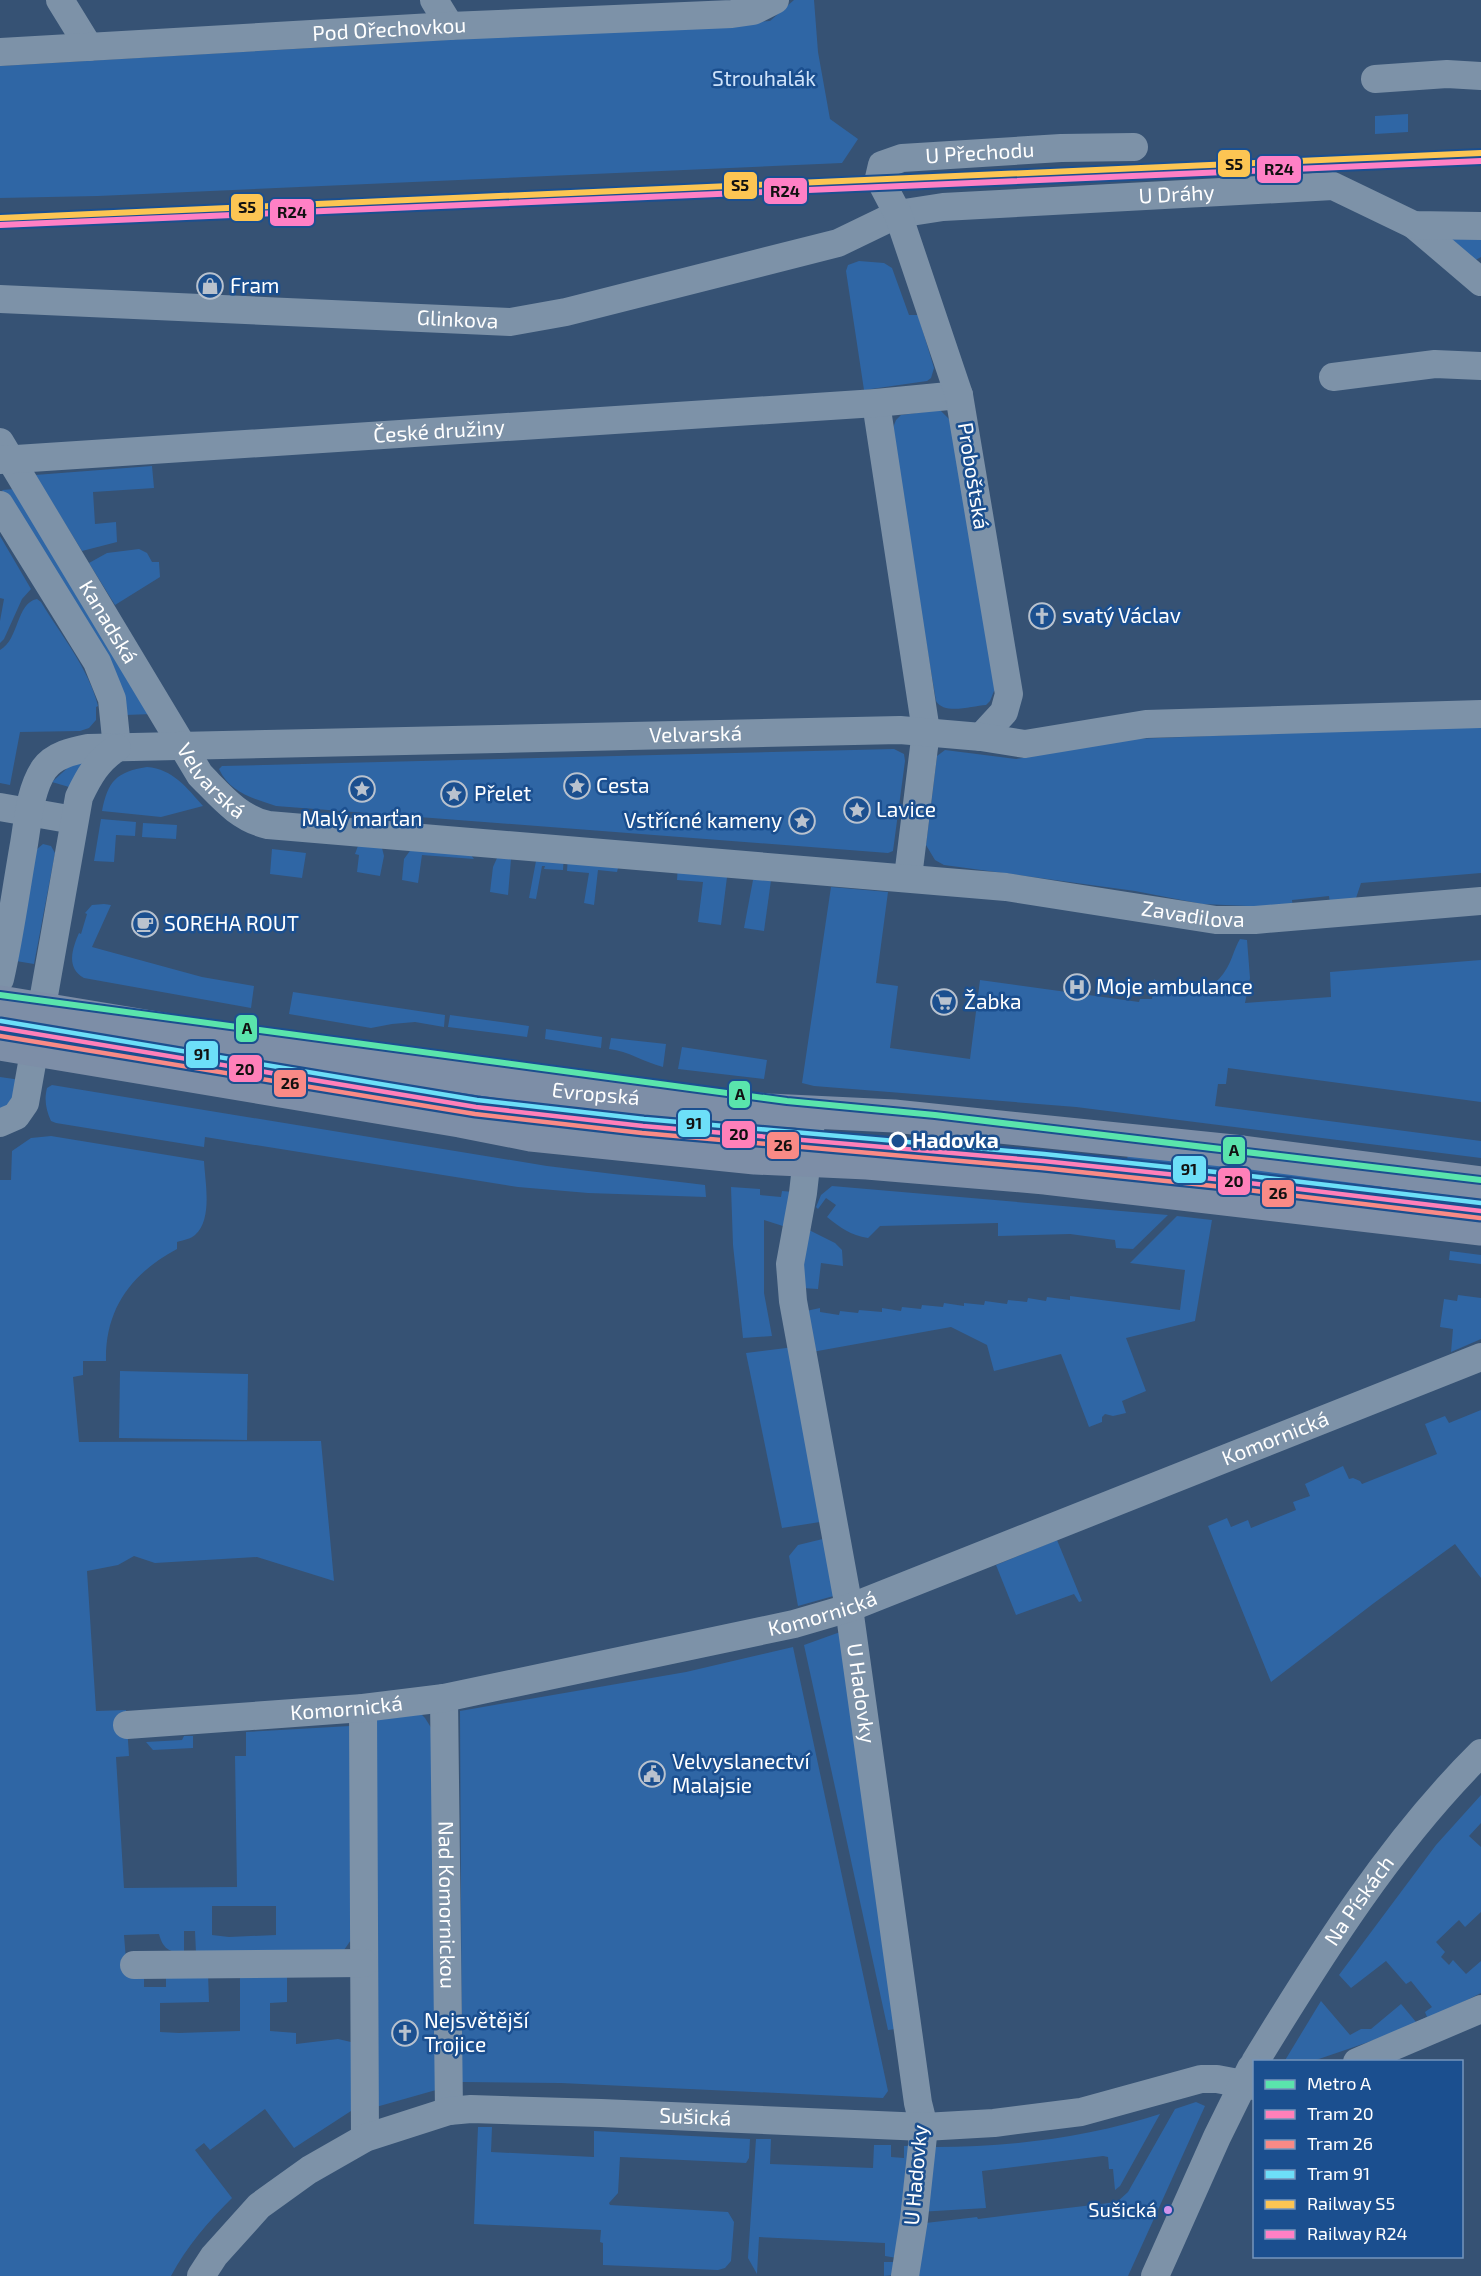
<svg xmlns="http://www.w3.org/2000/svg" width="1481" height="2276" viewBox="0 0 1481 2276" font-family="'Exo 2',sans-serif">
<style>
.green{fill:#2f66a5;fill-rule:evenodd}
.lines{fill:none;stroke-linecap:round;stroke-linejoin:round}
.minor{stroke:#7d92a8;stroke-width:28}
.major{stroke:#7d8ea7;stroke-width:33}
.rail-1-casing{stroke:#1b4f8f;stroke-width:10}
.rail-2-casing{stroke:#1b4f8f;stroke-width:10}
.rail-1{stroke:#fcc553;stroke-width:6}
.rail-2{stroke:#ff80c5;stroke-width:6}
.tram-1-casing{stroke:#1b4f8f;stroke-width:9}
.tram-2-casing{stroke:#1b4f8f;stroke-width:9}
.tram-3-casing{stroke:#1b4f8f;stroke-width:9}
.tram-1{stroke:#ff80b9;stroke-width:4.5}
.tram-2{stroke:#f98a86;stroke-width:4.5}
.tram-3{stroke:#6ddff8;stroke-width:4.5}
.metro-1-casing{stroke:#1b4f8f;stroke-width:10}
.metro-1{stroke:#5ae4ac;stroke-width:6}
.stop-dot{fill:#1b4f8f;stroke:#fff;stroke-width:3}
.bus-dot{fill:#d193ec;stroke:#1b4f8f;stroke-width:2}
.labels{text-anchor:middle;stroke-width:5;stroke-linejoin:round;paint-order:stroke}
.bus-label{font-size:20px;fill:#fff;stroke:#1b4f8f;text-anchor:end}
.street-label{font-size:21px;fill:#fff;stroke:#1b4f8f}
.park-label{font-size:21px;fill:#cfe3fa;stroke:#1b4f8f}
.poi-label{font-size:21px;fill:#fff;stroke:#1b4f8f;text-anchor:start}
.stop-label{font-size:21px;font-weight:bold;fill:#fff;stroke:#1b4f8f;text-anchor:start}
.line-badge{stroke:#1b4f8f;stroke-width:2}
.pale-badge-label{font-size:16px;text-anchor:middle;font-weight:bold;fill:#111}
</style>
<rect width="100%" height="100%" fill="#365274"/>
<!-- green -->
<g class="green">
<polygon points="794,0 814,0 818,52 830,119 858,139 842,163 98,196 0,198 0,66 770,21"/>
<polygon points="1408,114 1408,132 1375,134 1375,116"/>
<polygon points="1481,233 1481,257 1472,262 1439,236"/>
<polygon points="859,261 884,263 892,268 909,315 918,315 934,368 931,378 927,381 864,390 846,271 848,265"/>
<path d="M940,410L950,420L1000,690L994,691L990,701L986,705C972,706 944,715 936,701L891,433L896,420L901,415Z"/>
<polygon points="152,466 154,488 93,492 95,524 116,522 117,542 82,551 35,475"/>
<polygon points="15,489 152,714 125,715 112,671 2,490"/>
<polygon points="0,536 31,589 22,599 4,639 0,643 0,621 4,599 0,598"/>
<polygon points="139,549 147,553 152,562 159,562 160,577 115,605 89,563 107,553"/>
<path d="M37,599L41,602C61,635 89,669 98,706L96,707V720L89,728L80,731L20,732L10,785L0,783V650C19,640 16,603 37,599Z"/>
<polygon points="1481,725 1481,873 1361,883 1355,901 1330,904 1329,896 1292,900 1293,908 1202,904 1135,891 944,865 935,860 926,845 937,756 945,750 1016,759 1134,739"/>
<path d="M894,749L904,754L905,761L893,851L888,853L276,806C253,798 230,793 219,769L222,766Z"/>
<polygon points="87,757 69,787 52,782 73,763"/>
<path d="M147,767C173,769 187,788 203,806L161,817L102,811C108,781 116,772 147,767Z"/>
<polygon points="101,819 136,822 135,836 116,835 114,862 94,861"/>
<polygon points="143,823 177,825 176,839 142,837"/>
<polygon points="359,843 382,848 384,856 380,876 357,872 359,855 355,854"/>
<polygon points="43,844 51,846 55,853 34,964 16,961 36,850"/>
<polygon points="412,848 470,854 474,859 422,855 418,883 402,880 404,859"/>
<polygon points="272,849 306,853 302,878 270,874"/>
<polygon points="564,855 563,870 544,869 545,866 542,866 536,899 529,898 536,861"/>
<polygon points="568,856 618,868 617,872 598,870 594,905 584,903 589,873 567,871"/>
<polygon points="497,858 511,859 508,895 490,892 493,867"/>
<polygon points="678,864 727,877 721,925 698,922 703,882 677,880"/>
<polygon points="772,873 764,931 744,928 753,880"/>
<path d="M831,887L888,892L876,983L898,986L890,1048L970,1059L980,980L1139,1002L1140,999H1152L1154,979C1179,998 1210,998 1227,968C1232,960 1234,949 1240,939L1247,940L1250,978L1245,1003L1331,997L1330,972L1481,960V1102L1228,1068L1226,1084H1218L1215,1106L1481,1141V1158L1076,1107L814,1086L802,1083Z"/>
<path d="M104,904L111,905L92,947L202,977L254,986L251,1008L84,978C66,968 72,949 79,933L81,934L87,914L85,913L92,905Z"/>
<polygon points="293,992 445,1015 444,1027 415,1022 392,1024 371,1028 289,1014"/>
<polygon points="450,1015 529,1026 527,1037 448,1027"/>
<polygon points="80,1027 520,1095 517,1122 76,1047"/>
<polygon points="546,1029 602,1037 601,1048 545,1039"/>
<path d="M611,1038L666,1044L663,1067C643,1062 629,1051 609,1049Z"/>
<polygon points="682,1047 767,1060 764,1079 678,1069"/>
<polygon points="0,1077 21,1080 19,1103 0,1111"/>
<path d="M52,1085L547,1166L705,1185L706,1197L588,1193L518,1187L205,1137L204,1147L56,1123L51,1121C46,1110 44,1100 47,1088Z"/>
<path d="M51,1136L204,1161C205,1182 213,1219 195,1235C191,1239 183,1240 177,1242V1249C132,1273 105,1308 106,1361H83V1375L73,1377L79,1442L321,1441L334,1581L257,1557L155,1563L134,1556L118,1565L87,1571L96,1711L126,1710L129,1756L116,1757L124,1888L237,1887L235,1756H246V1732L350,1726L351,1940L344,1950L196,1953L195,1931H184V1953C169,1952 163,1949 159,1934L124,1935L127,1972L144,1973V1987H166V1973H208L209,2002L160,2003V2032L179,2033L240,2031V1973H287V2002L270,2003V2031L296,2033V2044L338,2039L351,2042V2111L294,2148L265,2109L210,2150L204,2143L195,2150L232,2198C208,2222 187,2246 171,2276H0V1180H11L12,1151L31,1138ZM212,1906H276V1935L229,1937L212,1935Z"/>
<polygon points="1128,1150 1481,1196 1481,1217 1126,1176"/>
<path d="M832,1186L1168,1215L1133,1249L1116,1248L1115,1240L1070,1234L998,1236V1223L880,1226L868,1238C850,1235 841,1228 827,1217L836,1205L826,1198L818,1209L816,1207L821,1195Z"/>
<polygon points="731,1187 760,1189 760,1195 781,1197 782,1191 794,1192 786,1227 764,1220 764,1293 772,1336 743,1338 733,1245"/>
<polygon points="1177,1216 1212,1220 1195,1321 1126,1338 1146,1391 1122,1401 1126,1413 1113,1416 1105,1414 1102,1417 1102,1422 1089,1427 1061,1354 994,1371 987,1345 951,1327 812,1352 806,1311 820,1308 820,1312 839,1315 840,1311 858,1313 859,1310 882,1312 882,1308 901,1311 902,1307 921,1309 922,1305 943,1307 944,1303 964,1306 964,1303 984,1305 985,1301 1007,1304 1008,1300 1027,1302 1028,1298 1046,1301 1047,1297 1070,1300 1070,1296 1180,1310 1185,1270 1130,1263"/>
<polygon points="807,1229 835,1243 842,1250 843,1266 821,1263 818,1289 802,1288"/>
<polygon points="1450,1251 1481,1255 1481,1264 1449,1260"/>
<polygon points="1458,1295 1481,1298 1481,1339 1451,1352 1453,1329 1440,1327 1444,1299 1457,1301"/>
<polygon points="794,1347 820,1522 782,1528 746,1353"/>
<polygon points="120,1371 248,1374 247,1440 119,1438"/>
<polygon points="1481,1410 1481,1578 1455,1544 1374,1603 1271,1682 1208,1526 1227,1518 1231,1527 1248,1520 1251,1528 1296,1510 1293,1502 1310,1496 1305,1484 1343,1466 1349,1479 1353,1478 1360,1481 1362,1484 1437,1454 1425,1424 1445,1416 1449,1423"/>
<polygon points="827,1538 837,1595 798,1606 789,1556 798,1545"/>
<polygon points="1057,1540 1082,1601 1079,1602 1074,1594 1016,1615 996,1565"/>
<polygon points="843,1631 905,2028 888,2030 804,1645"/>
<polygon points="793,1647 888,2091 883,2098 561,2083 462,2082 460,1711 686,1672"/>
<polygon points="417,1710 425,1718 435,1734 436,2090 376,2107 374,1725 378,1716"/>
<polygon points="184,1736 193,1736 193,1748 153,1750 146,1742 182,1740"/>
<polygon points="1481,1795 1481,1823 1469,1836 1481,1847 1481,1912 1465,1927 1459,1920 1436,1942 1445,1952 1441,1957 1449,1965 1453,1960 1466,1974 1481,1961 1481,1993 1439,2014 1389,2035 1313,2061 1284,2062 1321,2001 1350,2035 1361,2029 1371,2029 1401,2004 1416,2022 1427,2017 1425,2012 1432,2007 1411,1981 1406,1984 1386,1961 1351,1988 1339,1975 1436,1845"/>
<polygon points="1196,2102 1205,2106 1128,2276 907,2276 917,2224 977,2217 978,2219 1117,2202 1128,2192 1175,2109"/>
<path d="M1160,2114L1120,2186L1115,2190L1113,2169H1109L1108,2157L1103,2156L982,2171L986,2208L918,2212L926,2147C1002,2148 1087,2138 1160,2114Z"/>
<polygon points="478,2127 492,2127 491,2152 594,2157 594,2131 750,2139 749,2158 746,2163 620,2157 618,2193 609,2203 610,2205 728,2212 734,2222 731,2261 725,2268 718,2270 603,2265 603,2243 600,2242 601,2230 474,2224"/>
<polygon points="756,2139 771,2139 770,2164 873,2168 874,2145 891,2145 891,2157 904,2158 904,2146 915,2146 907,2222 898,2269 893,2275 884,2276 884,2262 897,2262 897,2258 885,2256 885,2243 759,2237 757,2274 748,2258"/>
</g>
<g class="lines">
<!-- minor -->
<g class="minor">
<polyline points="60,0 89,47"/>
<polyline points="434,0 450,26"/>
<path id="s1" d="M0,52L450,26L732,14L753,11L775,0"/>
<polyline points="1375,79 1447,74 1481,76"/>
<polyline points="1414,225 1481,282"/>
<path id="s2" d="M0,299L510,322L566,312L838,243L898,214L943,207L1333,186L1414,225L1481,226"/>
<polyline points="1333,377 1435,364 1481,366"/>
<polyline points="876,403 926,731 908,877"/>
<path id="s3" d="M0,442L200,775C221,796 238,818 268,825L1006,887L1216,920H1255L1481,901"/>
<path id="s4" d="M0,460L876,403L959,395"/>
<polyline points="0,505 97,662 112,699 117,748"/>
<path id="s5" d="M981,737L1004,712L1009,694L959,395L898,214L879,178L882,165L902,158L1061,148L1134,147"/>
<polyline points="0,807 74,820"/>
<path id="s6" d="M0,979C10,935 16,889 24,844C28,820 30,790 44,769C54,755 73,751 88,748L900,730L981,737L1025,744L1146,724L1481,714"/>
<path id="s7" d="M812,1113L803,1193L790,1264L793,1301L849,1608L918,2103L924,2127L914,2219L905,2276"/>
<path d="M0,1123L16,1116L25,1103L79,797C89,776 98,760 117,748"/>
<path id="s8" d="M444,1698L449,2111"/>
<polyline points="363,1708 365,2138"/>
<path id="s9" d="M127,1725L363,1708L444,1698L794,1624L849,1608L1481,1357"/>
<polyline points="134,1965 364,1963"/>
<path id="s10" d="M1255,2062C1321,1954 1391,1842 1481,1753"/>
<polyline points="1357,2062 1481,2009"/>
<path id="s11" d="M201,2276L214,2256L259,2206L309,2170L365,2138L449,2111L471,2109L601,2113L924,2127L994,2123L1081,2112L1201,2079H1217L1254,2086"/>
<polyline points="1155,2276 1217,2137 1251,2068"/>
</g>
<!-- major -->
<g class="major">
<path id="s12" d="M0,1002L356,1061L569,1092L769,1110L894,1116L1243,1152L1481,1183"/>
<polyline points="0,1044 460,1121 531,1135 755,1158 867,1163 1045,1178 1481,1229"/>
</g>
<!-- rail-1 casing -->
<g class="rail-1-casing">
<polyline id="rail-1" points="0,218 1481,153"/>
</g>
<!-- rail-2 casing -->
<g class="rail-2-casing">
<polyline id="rail-2" points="0,225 1481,161"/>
</g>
<!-- rail-1 -->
<use href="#rail-1" class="rail-1"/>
<!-- rail-2 -->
<use href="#rail-2" class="rail-2"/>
<!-- tram-1 casing -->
<g class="tram-1-casing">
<polyline id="tram-1" points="0,1028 476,1107 643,1126 1043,1161 1224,1180 1481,1211"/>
</g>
<!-- tram-2 casing -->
<g class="tram-2-casing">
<polyline id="tram-2" points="0,1036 475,1114 642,1133 1042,1168 1223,1187 1480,1218"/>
</g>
<!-- tram-3 casing -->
<g class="tram-3-casing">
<polyline id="tram-3" points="1,1021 477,1100 644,1119 1044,1154 1225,1173 1481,1203"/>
</g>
<!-- tram-1 -->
<use href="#tram-1" class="tram-1"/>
<!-- tram-2 -->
<use href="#tram-2" class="tram-2"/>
<!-- tram-3 -->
<use href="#tram-3" class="tram-3"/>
<!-- metro-1 casing -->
<g class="metro-1-casing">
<polyline id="metro-1" points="0,995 787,1101 935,1115 1481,1180"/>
</g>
<!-- metro-1 -->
<use href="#metro-1" class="metro-1"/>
</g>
<!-- icons -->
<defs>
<g id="shop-ring" transform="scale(1.35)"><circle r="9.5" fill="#1b4f8f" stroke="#b9c2ce" stroke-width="1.5"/><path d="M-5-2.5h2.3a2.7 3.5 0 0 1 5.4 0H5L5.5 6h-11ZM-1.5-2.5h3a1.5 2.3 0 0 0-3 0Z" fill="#b9c2ce"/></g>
<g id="church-ring" transform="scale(1.35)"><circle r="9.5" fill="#1b4f8f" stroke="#b9c2ce" stroke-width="1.5"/><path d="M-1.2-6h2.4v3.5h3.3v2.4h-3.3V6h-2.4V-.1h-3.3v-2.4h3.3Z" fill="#b9c2ce"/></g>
<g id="sight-ring" transform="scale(1.35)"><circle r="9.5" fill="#1b4f8f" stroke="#b9c2ce" stroke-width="1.5"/><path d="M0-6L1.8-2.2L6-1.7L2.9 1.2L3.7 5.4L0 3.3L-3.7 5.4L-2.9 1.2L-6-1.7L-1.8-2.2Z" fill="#b9c2ce"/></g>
<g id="cafe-ring" transform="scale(1.35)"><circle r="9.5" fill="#1b4f8f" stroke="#b9c2ce" stroke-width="1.5"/><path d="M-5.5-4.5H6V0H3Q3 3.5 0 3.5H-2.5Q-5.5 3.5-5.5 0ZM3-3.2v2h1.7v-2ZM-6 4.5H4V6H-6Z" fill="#b9c2ce"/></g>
<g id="hospital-ring" transform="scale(1.35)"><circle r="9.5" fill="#1b4f8f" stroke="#b9c2ce" stroke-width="1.5"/><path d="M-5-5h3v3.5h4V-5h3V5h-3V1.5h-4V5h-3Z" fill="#b9c2ce"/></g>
<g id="supermarket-ring" transform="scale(1.35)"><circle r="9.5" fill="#1b4f8f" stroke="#b9c2ce" stroke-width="1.5"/><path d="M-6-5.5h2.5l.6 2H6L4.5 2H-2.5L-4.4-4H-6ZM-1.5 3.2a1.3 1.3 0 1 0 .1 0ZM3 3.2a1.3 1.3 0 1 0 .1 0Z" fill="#b9c2ce"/></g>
<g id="civic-ring" transform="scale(1.35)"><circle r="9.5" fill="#1b4f8f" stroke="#b9c2ce" stroke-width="1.5"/><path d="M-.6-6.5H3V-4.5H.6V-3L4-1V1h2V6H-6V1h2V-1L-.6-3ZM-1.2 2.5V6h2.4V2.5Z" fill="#b9c2ce"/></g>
</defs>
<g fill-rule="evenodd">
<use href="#shop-ring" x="210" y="286"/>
<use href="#church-ring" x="1042" y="616"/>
<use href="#sight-ring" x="577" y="786"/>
<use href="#sight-ring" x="362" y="789"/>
<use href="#sight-ring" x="454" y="794"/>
<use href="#sight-ring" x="857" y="810"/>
<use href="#sight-ring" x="802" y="821"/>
<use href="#cafe-ring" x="145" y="924"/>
<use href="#hospital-ring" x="1077" y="987"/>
<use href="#supermarket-ring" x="944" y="1002"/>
<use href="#civic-ring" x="652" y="1774"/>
<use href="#church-ring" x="405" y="2033"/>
</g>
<!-- markers -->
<circle class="stop-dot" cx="898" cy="1141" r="8"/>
<circle class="bus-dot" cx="1168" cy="2210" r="5"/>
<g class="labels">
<!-- bus labels -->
<g class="bus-label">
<text x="1157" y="2217">Sušická</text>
</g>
<!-- street labels -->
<g class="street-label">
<text dy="7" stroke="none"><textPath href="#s1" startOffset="390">Pod Ořechovkou</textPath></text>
<text dy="7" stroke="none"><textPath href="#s5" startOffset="700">U Přechodu</textPath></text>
<text dy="7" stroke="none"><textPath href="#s2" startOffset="1194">U Dráhy</textPath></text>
<text dy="7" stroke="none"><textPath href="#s2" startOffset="458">Glinkova</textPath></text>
<text dy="7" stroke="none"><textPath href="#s4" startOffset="440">České družiny</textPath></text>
<text transform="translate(973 476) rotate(81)" y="7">Proboštská</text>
<text dy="7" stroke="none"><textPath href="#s3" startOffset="210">Kanadská</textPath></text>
<text dy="7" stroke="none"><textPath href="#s6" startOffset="873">Velvarská</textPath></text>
<text dy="7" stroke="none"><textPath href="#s3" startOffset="400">Velvarská</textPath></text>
<text dy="7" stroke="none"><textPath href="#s3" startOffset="1404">Zavadilova</textPath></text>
<text dy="7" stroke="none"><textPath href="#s12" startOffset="603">Evropská</textPath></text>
<text dy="7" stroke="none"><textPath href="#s9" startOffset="1192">Komornická</textPath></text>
<text dy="7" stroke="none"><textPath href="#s9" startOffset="706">Komornická</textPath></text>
<text dy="7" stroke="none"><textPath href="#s7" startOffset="588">U Hadovky</textPath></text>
<text dy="7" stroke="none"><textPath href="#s9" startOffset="220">Komornická</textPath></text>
<text dy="7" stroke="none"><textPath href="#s10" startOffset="192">Na Pískách</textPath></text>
<text dy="7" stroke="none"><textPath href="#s8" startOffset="207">Nad Komornickou</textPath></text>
<text dy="7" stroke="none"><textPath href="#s11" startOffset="552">Sušická</textPath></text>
<text transform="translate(916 2175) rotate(-85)" y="7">U Hadovky</text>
</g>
<!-- park labels -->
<g class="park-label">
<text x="764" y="86">Strouhalák</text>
</g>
<!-- poi labels -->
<g class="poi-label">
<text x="230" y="293">Fram</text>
<text x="1062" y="623">svatý Václav</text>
<text x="596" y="793">Cesta</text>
<text x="474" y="801">Přelet</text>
<text x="876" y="817">Lavice</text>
<text x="362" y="826" text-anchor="middle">Malý marťan</text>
<text x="782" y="828" text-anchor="end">Vstřícné kameny</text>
<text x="164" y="931">SOREHA ROUT</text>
<text x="1096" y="994">Moje ambulance</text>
<text x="964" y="1009">Žabka</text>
<text x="672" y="1769">Velvyslanectví<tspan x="672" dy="24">Malajsie</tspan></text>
<text x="424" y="2028">Nejsvětější<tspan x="424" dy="24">Trojice</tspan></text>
</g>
<!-- stop labels -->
<g class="stop-label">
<text x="912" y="1148">Hadovka</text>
</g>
</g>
<g class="line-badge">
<rect x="1217" y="149" width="34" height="29" rx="6" fill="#fcc553"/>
<rect x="1256" y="155" width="46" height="29" rx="6" fill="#ff80c5"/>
<rect x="723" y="171" width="35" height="29" rx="6" fill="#fcc553"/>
<rect x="763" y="177" width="45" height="28" rx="6" fill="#ff80c5"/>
<rect x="230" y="193" width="34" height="29" rx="6" fill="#fcc553"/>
<rect x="269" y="198" width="46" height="29" rx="6" fill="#ff80c5"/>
<rect x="235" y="1014" width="23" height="29" rx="6" fill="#5ae4ac"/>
<rect x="185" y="1040" width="34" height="29" rx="6" fill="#6ddff8"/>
<rect x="228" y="1054" width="35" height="29" rx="6" fill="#ff80b9"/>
<rect x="273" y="1069" width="34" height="29" rx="6" fill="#f98a86"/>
<rect x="728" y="1080" width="23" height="29" rx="6" fill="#5ae4ac"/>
<rect x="677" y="1109" width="34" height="29" rx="6" fill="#6ddff8"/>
<rect x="721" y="1120" width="35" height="29" rx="6" fill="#ff80b9"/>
<rect x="766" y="1131" width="34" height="29" rx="6" fill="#f98a86"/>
<rect x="1222" y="1136" width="24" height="29" rx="6" fill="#5ae4ac"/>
<rect x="1172" y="1155" width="35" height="29" rx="6" fill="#6ddff8"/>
<rect x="1217" y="1167" width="34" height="29" rx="6" fill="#ff80b9"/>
<rect x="1261" y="1179" width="34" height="29" rx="6" fill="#f98a86"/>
</g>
<g class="pale-badge-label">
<text x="1234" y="170">S5</text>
<text x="1279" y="175">R24</text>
<text x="740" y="191">S5</text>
<text x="785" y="197">R24</text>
<text x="247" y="213">S5</text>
<text x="292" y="218">R24</text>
<text x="247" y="1034">A</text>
<text x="202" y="1060">91</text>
<text x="245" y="1075">20</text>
<text x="290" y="1089">26</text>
<text x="740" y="1100">A</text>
<text x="694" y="1129">91</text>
<text x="739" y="1140">20</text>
<text x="783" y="1151">26</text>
<text x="1234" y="1156">A</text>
<text x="1189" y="1175">91</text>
<text x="1234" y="1187">20</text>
<text x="1278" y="1199">26</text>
</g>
<!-- legend -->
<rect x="1253" y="2060" width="210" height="198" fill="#1b4f8f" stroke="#7695bc" stroke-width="1.5"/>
<rect x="1265" y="2080" width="30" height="9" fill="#5ae4ac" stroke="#7695bc" stroke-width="1.5"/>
<text x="1307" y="2090" font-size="18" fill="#ffffff">Metro A</text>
<rect x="1265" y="2110" width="30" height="9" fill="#ff80b9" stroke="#7695bc" stroke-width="1.5"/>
<text x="1307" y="2120" font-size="18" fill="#ffffff">Tram 20</text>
<rect x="1265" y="2140" width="30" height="9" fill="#f98a86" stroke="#7695bc" stroke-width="1.5"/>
<text x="1307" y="2150" font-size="18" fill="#ffffff">Tram 26</text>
<rect x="1265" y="2170" width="30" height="9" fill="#6ddff8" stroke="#7695bc" stroke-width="1.5"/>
<text x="1307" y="2180" font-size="18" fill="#ffffff">Tram 91</text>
<rect x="1265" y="2200" width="30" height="9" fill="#fcc553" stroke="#7695bc" stroke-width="1.5"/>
<text x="1307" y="2210" font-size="18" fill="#ffffff">Railway S5</text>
<rect x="1265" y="2230" width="30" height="9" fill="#ff80c5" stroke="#7695bc" stroke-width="1.5"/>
<text x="1307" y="2240" font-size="18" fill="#ffffff">Railway R24</text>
</svg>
